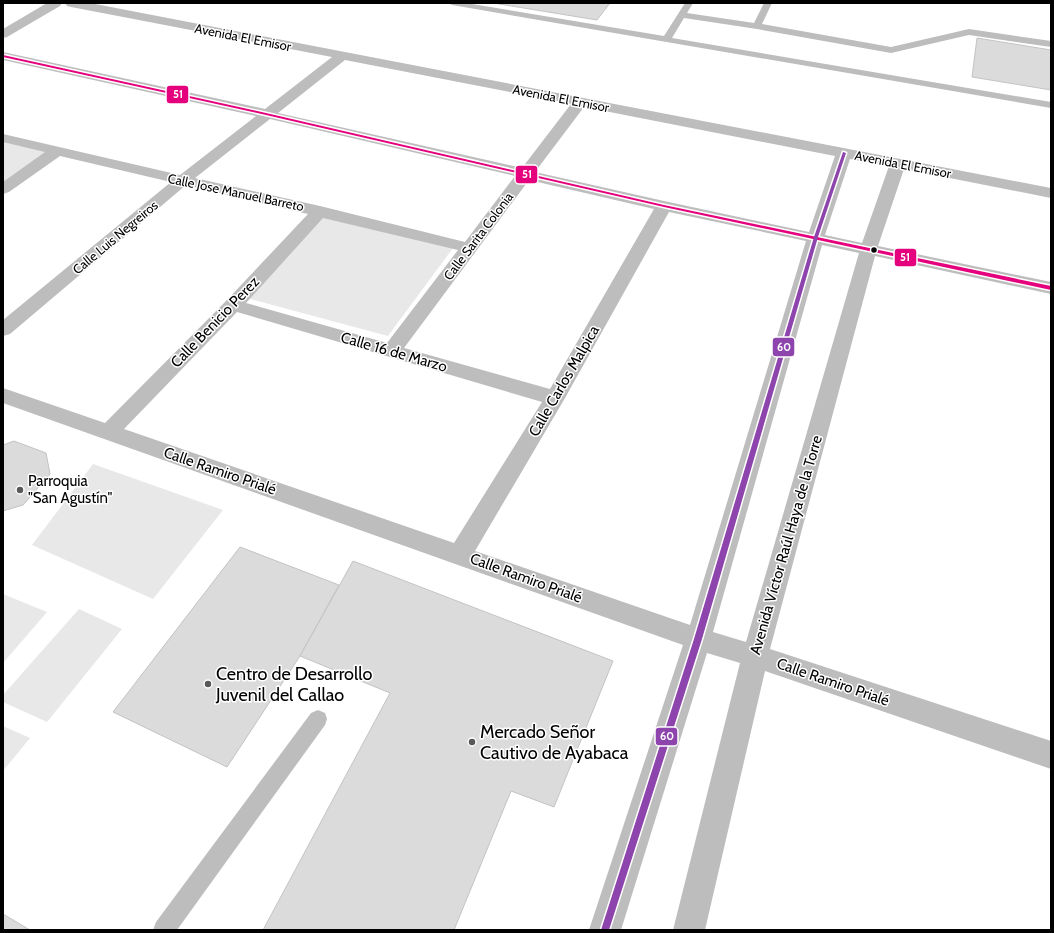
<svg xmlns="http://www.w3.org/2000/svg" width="1054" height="933" viewBox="0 0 1054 933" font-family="Cabin,sans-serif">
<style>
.green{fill:#e8e8e8}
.building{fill:#dbdbdb;stroke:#c3c3c3}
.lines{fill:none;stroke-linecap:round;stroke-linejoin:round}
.lane{fill:#bdbdbd;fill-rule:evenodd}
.street{fill:#bdbdbd;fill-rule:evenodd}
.bus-1-casing{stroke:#fff;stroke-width:3}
.bus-2-casing{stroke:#fff;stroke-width:3}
.bus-1{fill:#e5007d;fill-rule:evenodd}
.bus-2{fill:#8e44ad;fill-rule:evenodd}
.bus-dot{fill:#000;stroke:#fff;stroke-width:1.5}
.poi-dot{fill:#595959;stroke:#fff;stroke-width:1.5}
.labels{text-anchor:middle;stroke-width:3;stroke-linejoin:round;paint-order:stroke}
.far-street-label{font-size:13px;fill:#000;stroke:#fff}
.street-label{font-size:15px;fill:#000;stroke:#fff}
.poi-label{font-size:15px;fill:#000;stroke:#fff;text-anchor:start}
.near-poi-label{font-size:18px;fill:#000;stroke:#fff;text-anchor:start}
.line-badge{stroke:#fff;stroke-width:1.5}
.badge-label{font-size:11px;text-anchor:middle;font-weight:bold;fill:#fff}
</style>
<rect width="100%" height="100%" fill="#fff"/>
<!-- green -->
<g class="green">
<polygon points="3,140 51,151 3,185"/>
<polygon points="323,215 453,248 388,336 247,298"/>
<polygon points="93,464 223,510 153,599 32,545"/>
<polygon points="3,594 47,612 3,663"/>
<polygon points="79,609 122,629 47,722 3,702 3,695"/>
<polygon points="3,726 30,738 3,771"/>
</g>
<!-- building -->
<g class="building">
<polygon points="493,3 610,3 597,20"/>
<polygon points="977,38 1051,50 1051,90 972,77"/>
<polygon points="14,441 46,453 50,474 23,505 3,511 3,445"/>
<polygon points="240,547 339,585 300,656 227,767 113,712"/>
<polygon points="353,561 613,661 554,807 511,791 454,930 263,930 390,693 300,656"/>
<polygon points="3,914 30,930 3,930"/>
</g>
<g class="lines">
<!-- lane -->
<g class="lane">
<polygon points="448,3 466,3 664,36 685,3 693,3 687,13 754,23 764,3 772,3 762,24 891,47 969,29 1051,41 1051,47 969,35 891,53 757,29 684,18 672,38 1051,102 1051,108 452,5"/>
<polygon points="318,710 325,713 327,719 325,725 177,930 153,930 156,922 311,713"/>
</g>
<!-- street -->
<g class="street">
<polygon points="47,3 62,3 60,6 7,37 3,38 3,29"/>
<path d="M65,3H90L1051,188V198L904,169L878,246L1051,282V294L875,256L770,649L1051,741V769L765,671L705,930H673L740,663L707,653L621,930H589L683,645L3,403V388L105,423L226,301L308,214L186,185L10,334L3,336V320L171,182L60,156L9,192L3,194V182L45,152L3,142V134L180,175L256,116L3,60V52L265,109L332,57L71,7L67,6ZM345,60L571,104L522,168L278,113ZM584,107L835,156L809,232L664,201L535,172ZM270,119L515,176L465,242L320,206L195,178ZM850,159L889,166L862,243L825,235ZM529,180L654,209L550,389L404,348ZM669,212L806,241L690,625L475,551L565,398ZM323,218L458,250L387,343L246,303ZM822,245L859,253L746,642L713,632ZM237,312L542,402L454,543L124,429Z"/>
</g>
<!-- bus-1 casing -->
<g class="bus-1-casing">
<polygon id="bus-1" points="3,55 266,113 664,205 1051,286 1051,290 664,207 266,115 3,57"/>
</g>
<!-- bus-2 casing -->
<g class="bus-2-casing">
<polygon id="bus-2" points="843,152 846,153 818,237 702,639 609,930 601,930 694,639 814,237"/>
</g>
<!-- bus-1 -->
<use href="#bus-1" class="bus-1"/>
<!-- bus-2 -->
<use href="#bus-2" class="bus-2"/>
</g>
<!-- markers -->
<circle class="bus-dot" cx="874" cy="250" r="3.5"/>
<g class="poi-dot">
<circle cx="20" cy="490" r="4"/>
<circle cx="208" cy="684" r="4"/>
<circle cx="472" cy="742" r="4"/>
</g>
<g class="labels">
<!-- far-street labels -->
<g class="far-street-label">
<text transform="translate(243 37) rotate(11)" y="5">Avenida El Emisor</text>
<text transform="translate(561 98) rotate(11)" y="5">Avenida El Emisor</text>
<text transform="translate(903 164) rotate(11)" y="5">Avenida El Emisor</text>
<text transform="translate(236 192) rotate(12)" y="5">Calle Jose Manuel Barreto</text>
<text transform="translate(478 236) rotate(-53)" y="5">Calle Sarita Colonia</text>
<text transform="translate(115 237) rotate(-40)" y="5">Calle Luis Negreiros</text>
</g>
<!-- street labels -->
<g class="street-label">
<text transform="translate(215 322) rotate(-46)" y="5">Calle Benicio Perez</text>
<text transform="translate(394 352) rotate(16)" y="5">Calle 16 de Marzo</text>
<text transform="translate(564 381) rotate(-60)" y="5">Calle Carlos Malpica</text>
<text transform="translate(220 471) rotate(19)" y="5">Calle Ramiro Prialé</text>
<text transform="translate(786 545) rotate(-74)" y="5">Avenida Víctor Raúl Haya de la Torre</text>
<text transform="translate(526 578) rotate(20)" y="5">Calle Ramiro Prialé</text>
<text transform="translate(833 682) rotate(19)" y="5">Calle Ramiro Prialé</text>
</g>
<!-- poi labels -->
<g class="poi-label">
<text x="28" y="486">Parroquia<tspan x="28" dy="17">"San Agustín"</tspan></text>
</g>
<!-- near-poi labels -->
<g class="near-poi-label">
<text x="216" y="680">Centro de Desarrollo<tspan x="216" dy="21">Juvenil del Callao</tspan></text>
<text x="480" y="738">Mercado Señor<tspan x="480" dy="21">Cautivo de Ayabaca</tspan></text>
</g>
</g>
<g class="line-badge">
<rect x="166" y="85" width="23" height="19" rx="4" fill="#e5007d"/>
<rect x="515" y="165" width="23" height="19" rx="4" fill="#e5007d"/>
<rect x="894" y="248" width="23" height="19" rx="4" fill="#e5007d"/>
<rect x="772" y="337" width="23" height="20" rx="4" fill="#8e44ad"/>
<rect x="655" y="727" width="23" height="19" rx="4" fill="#8e44ad"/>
</g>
<g class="badge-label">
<text x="178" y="98">51</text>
<text x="527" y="178">51</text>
<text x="905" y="261">51</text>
<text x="784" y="351">60</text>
<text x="667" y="740">60</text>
</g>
<!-- border -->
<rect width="1054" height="933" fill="none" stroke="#000000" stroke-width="8"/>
</svg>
